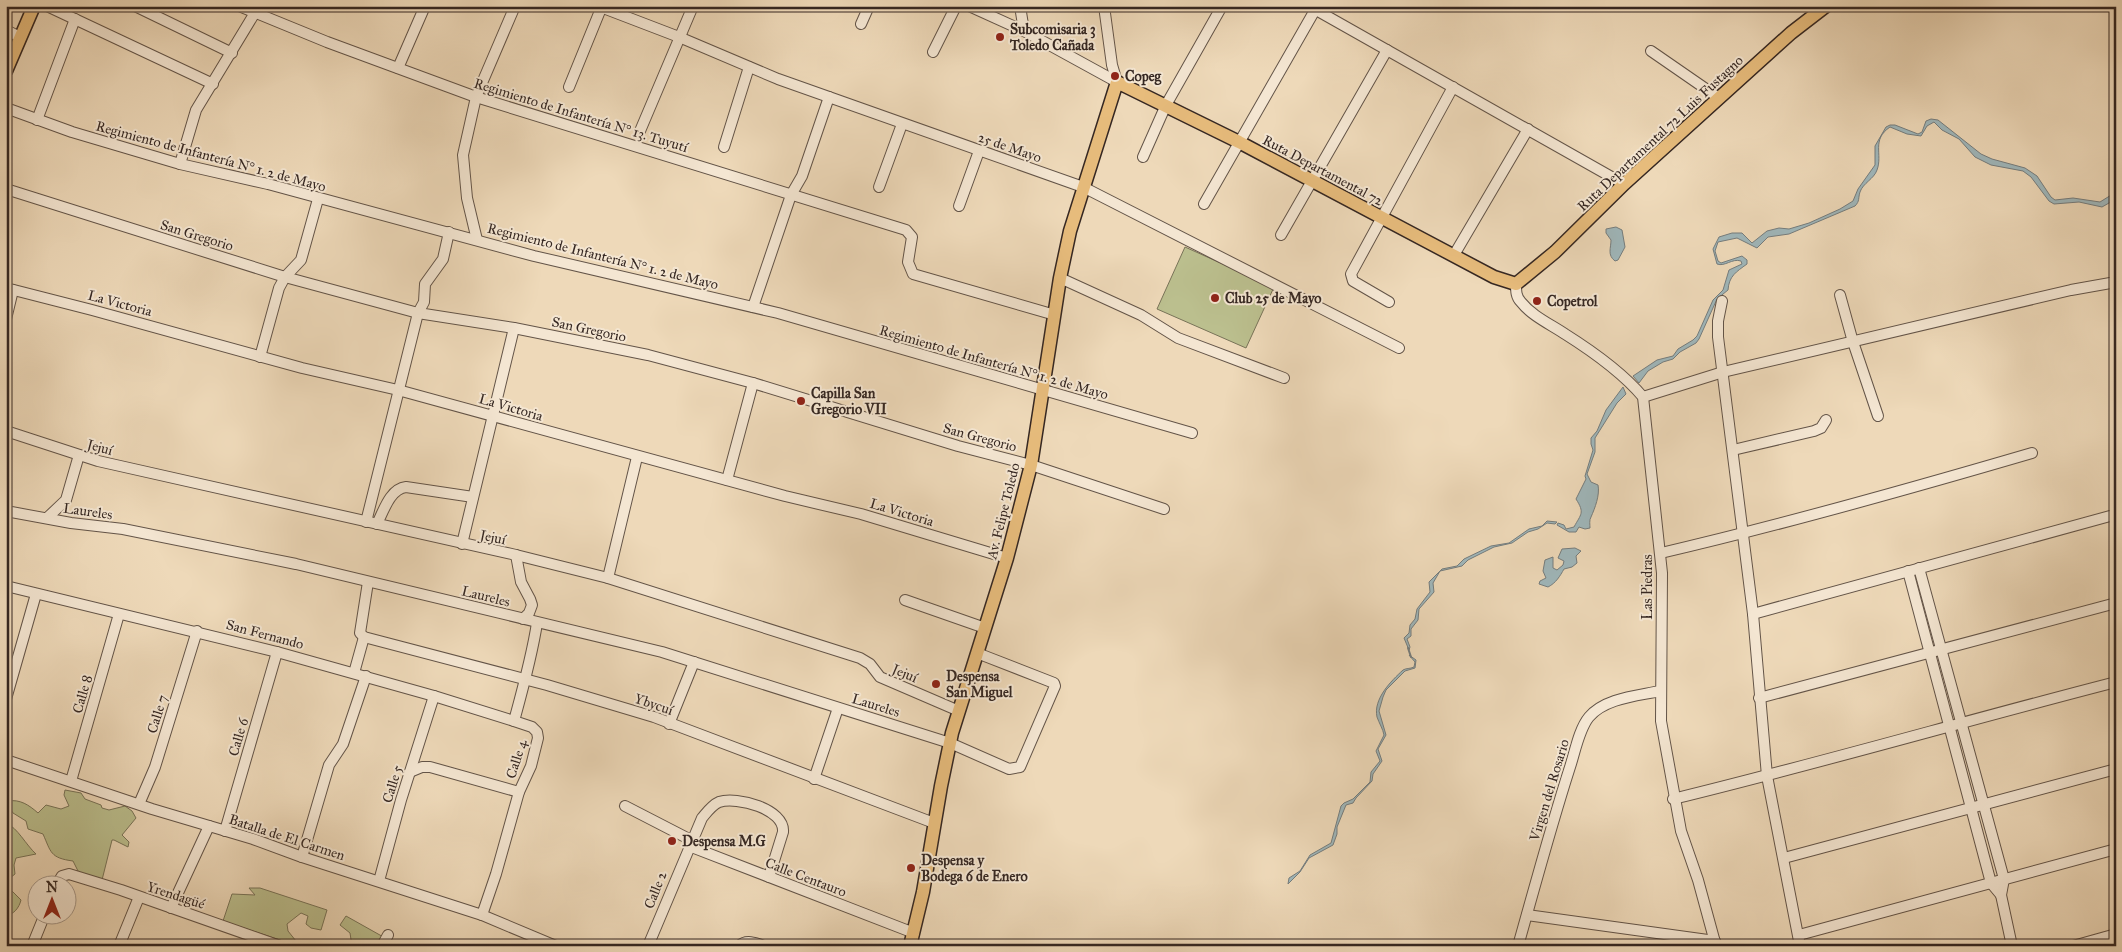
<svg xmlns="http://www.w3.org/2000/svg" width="2122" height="952" viewBox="0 0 2122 952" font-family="'IM FELL Great Primer',serif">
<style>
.green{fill:#bbbf8e;stroke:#787358}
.water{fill:#9fb7bb;stroke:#757d7e}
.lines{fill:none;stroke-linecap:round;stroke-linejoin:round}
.stream{stroke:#757d7e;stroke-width:2}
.minor-casing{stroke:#635448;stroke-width:12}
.major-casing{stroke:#352722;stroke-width:15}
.minor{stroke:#f4e6d2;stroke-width:10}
.major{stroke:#e7bc7c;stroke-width:12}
.poi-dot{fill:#8f2418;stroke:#f4e6d2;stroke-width:2}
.labels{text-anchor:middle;stroke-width:4;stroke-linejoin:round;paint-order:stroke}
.poi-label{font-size:14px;font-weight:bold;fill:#352722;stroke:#f4e6d2;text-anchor:start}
.street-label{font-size:14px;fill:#352722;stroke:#f4e6d2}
</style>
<rect width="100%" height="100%" fill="#eed9b9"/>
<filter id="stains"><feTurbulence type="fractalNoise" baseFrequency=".004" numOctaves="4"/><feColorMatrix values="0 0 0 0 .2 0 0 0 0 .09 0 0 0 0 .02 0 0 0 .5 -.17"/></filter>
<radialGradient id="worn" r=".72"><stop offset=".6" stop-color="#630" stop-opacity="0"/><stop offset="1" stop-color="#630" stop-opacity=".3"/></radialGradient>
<!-- green -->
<g class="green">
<polygon points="1185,247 1274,287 1246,348 1157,309"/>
<path d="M65,790L81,793L85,799L101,805L102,808L109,810L125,806L132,811L136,818L122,835L129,842L128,847L114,840H112L102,880L79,873L73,861C50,858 51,852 43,834L28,829L26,821L13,813L7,804L8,801C20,799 29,805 38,813L46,805L61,809L69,806L64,795Z"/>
<path d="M7,824C17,827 26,845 36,854L16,858L14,865L15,874L10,878V889L21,900C19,908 14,914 6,916V850L11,852Z"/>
<polygon points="249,888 260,888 327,910 321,930 311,928 306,924 308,916 301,913 287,924 288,931 300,946 298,946 223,921 232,894 255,895"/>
<polygon points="346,916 387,939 387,946 352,946 350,933 340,925"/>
</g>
<!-- water -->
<g class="water">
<path d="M1931,119L1938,120L1981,154L1992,159L2025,168L2037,176L2051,197L2055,200L2073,198L2100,202L2116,192V199L2102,207L2079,202L2054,204L2049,201L2031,177L2023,171L1991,165L1975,157L1959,139L1942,130L1934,122L1927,126L1921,136L1907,134L1890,127C1871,140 1883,154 1877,170C1874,179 1863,183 1860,192C1858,198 1860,201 1855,206L1789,234L1768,237L1757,248L1737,238L1718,242L1715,251L1718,261L1721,263L1742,256L1747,260V264C1736,272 1729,276 1728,290L1717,299L1699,339L1696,343L1680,352L1673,359L1663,362L1648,371L1639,383L1633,376L1657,360L1673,356L1678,349L1693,340L1697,336L1713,300L1723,290L1729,270L1742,264L1741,261C1732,258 1725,267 1717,264L1713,249L1719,237L1732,233H1742L1752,243L1767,231L1779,228L1789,229L1809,223L1840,209L1853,201L1858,189L1875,165V146L1886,127L1890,125H1895L1918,134L1922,132L1926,121Z"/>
<path d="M1616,227L1622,230L1625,247L1618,260L1615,261C1607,255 1611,248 1611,240L1606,233V229Z"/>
<path d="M1623,387L1626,394L1617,403L1595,438V452L1587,474L1591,482L1598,485C1600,495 1595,508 1591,517C1589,520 1590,525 1590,528L1585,529L1579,527L1576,532H1569L1557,525L1558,523L1564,525L1566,529L1574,527C1581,514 1585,513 1576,499L1586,479L1585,476L1593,450L1591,444V438L1597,431L1606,410Z"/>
<polygon points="1547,521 1557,522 1555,524 1547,523 1538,529 1528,532 1512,543 1494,547 1468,560 1462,566 1440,571 1433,583 1434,592 1419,609 1418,620 1411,629 1411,636 1407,639 1410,647 1409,650 1404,638 1409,633 1410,625 1415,619 1417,609 1430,592 1429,582 1442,569 1457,566 1464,559 1491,546 1509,543 1529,529 1542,526"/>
<path d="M1575,548L1581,551L1576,556L1577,563L1572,567L1564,569C1560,576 1556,583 1548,587L1539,584L1540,581L1546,578L1543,571L1545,560L1553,557V568L1557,570L1563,565L1564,561L1558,558L1562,549Z"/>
<path d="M1409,655L1416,660L1415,668L1405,671L1386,690L1383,697L1379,711L1386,735L1378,749L1382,761L1373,774L1372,781L1356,798L1353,803L1346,805L1337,827V834L1333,845L1309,858L1300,872L1288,884L1289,878L1300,871L1310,855L1331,843L1341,806L1344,803L1353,799L1370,782L1371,772L1380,761L1376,751L1384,735C1383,729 1379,723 1377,717C1373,699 1391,681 1403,670C1406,668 1410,669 1414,667L1415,662Z"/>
</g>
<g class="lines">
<!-- stream -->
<polyline class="stream" points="1408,648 1411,657"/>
<!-- minor casing -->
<g class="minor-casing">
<g id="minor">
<polyline points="47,6 213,84"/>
<polyline points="135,6 232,53"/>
<polyline points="239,6 327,42 476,97 906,230 912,237 908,262 913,274 1055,315"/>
<polyline points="598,6 679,37 778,79 1083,187 1399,348"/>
<polyline points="969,6 1024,31 1117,82"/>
<polyline points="1020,6 1024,31"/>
<polyline points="1104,6 1112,65 1117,82"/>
<polyline points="1309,6 1624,184"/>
<polyline points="861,24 869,6"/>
<polyline points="6,30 20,37"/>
<polyline points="1651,51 1719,98"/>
<polyline points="933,52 956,6"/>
<polyline points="398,68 425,6"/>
<polyline points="569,87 602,6"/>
<polyline points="6,108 72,132 180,164 268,184 534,256 778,313 1192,433"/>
<polyline points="37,120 75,19"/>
<polyline points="640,131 693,6"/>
<polyline points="724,147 749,67"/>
<polyline points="1143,157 1166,105 1222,6"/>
<polyline points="180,164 196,110 259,6"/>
<polyline points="879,187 902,124"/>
<polyline points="6,189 285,277 418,313 514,328 648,355 753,383 958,446 1031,465 1164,509"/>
<polyline points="1204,204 1315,10"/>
<polyline points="959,206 979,151"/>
<polyline points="1281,235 1387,50"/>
<polyline points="477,240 467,198 463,155 476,97 515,6"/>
<polyline points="1454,255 1528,129"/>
<polyline points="1060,278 1141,315 1178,338 1284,378"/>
<path d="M1516,284C1516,291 1516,297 1521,302C1532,316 1550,324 1565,334C1592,351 1622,372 1643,397L1662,573L1661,721L1681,831L1698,880L1716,946"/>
<polyline points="6,288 92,310 302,368 398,390 785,496 861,514 1007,558"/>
<polyline points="1840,295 1853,342 1878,416"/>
<polyline points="1722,301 1718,321 1718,337 1753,614 1767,776 1800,946"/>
<polyline points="1389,302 1353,281 1351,274 1453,87"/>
<polyline points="753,307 791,195 802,176 829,97"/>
<polyline points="6,319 13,290"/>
<polyline points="260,357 279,288 285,277 301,260 318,199"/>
<polyline points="1643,397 1723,372 2071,290 2116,282"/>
<polyline points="6,431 98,461 516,555 608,578 860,658 870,664 880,677 959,711"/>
<polyline points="1733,450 1814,431 1821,428 1826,420"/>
<polyline points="727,480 753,383"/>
<polyline points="6,511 71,523 123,529 296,564 662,652 950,743 1009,769 1020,767 1055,686 1054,683 977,653"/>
<polyline points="47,518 66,500 79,455"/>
<polyline points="366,522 418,313 424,302 425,284 443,259 449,232"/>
<path d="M377,524C384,510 390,489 406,487L473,497"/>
<polyline points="462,544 514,328"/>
<path d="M1661,553C1786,524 1909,489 2032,453"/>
<polyline points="516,555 521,582 530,599 532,605 529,613 523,619"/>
<polyline points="1919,568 2004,879 2001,895 2012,946"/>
<polyline points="1908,571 1991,883 2001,895"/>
<polyline points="608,578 637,457"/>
<polyline points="368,582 360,633 364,637 547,685 654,717 934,823"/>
<polyline points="6,586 277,652 434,696 514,721"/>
<polyline points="905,600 985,628"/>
<polyline points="1753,614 2110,516"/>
<polyline points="354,673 364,637"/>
<polyline points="1759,698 2116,603"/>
<polyline points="6,699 36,594"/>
<polyline points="669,724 694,662"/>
<polyline points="6,760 152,809 253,839 302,857 482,915 556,946"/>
<polyline points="410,772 422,767 430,767 519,792"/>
<polyline points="814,779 838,708"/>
<polyline points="71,781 119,614"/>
<path d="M1673,799C1821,763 1968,720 2116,682"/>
<polyline points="139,804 155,767 197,631"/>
<polyline points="625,806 691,840"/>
<polyline points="225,831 277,652"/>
<polyline points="689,846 914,933"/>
<polyline points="302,857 329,765 343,744 366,676"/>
<polyline points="1784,858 2116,769"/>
<polyline points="379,881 401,800 434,696"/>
<polyline points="57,884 62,876 69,874 121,890 280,946"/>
<polyline points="171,908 209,826"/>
<path d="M482,915L496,874L519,792L531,766L538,738L537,732L532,727L514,721C523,688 532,656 537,623"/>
<polyline points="1527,915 1715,941"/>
<polyline points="1799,935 2116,849"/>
<polyline points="32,946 45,914"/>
<polyline points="119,946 139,897"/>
<polyline points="382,946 388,935"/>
<path d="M648,946L702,818C707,812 712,805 719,802C737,796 785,809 783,832L769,877"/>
<path d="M739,946C746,939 756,943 764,946"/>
<path d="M1518,946C1535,886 1551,826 1570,767C1575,752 1579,729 1589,717C1605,698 1637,696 1660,691"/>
<polyline points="2073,946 2116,934"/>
</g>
</g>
<!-- major casing -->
<g class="major-casing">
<g id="major">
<polyline points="6,71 34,6"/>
<polyline points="910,946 923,892 941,786 952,733 1007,558 1031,465 1060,278 1070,231 1117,82 1239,142 1494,277 1516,284 1555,252 1624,184 1791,33 1826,6"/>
</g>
</g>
<!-- minor -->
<use href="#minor" class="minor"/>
<!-- major -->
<use href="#major" class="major"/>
</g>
<!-- markers -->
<g class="poi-dot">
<circle cx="1000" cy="37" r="5"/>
<circle cx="1115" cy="76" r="5"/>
<circle cx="1215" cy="298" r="5"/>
<circle cx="1537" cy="301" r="5"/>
<circle cx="801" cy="401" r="5"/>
<circle cx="936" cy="684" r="5"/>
<circle cx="672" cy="841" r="5"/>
<circle cx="911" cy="868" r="5"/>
</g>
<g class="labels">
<!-- poi labels -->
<g class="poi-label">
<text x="1010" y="34">Subcomisaria 3<tspan x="1010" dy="16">Toledo Cañada</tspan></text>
<text x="1125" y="81">Copeg</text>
<text x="1225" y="303">Club 25 de Mayo</text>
<text x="1547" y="306">Copetrol</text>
<text x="811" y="398">Capilla San<tspan x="811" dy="16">Gregorio VII</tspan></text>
<text x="946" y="681">Despensa<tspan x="946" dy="16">San Miguel</tspan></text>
<text x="682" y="846">Despensa M.G</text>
<text x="921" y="865">Despensa y<tspan x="921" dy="16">Bodega 6 de Enero</tspan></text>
</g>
<!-- street labels -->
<g class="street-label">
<text transform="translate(581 115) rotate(17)" y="5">Regimiento de Infantería N° 13. Tuyutí</text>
<text transform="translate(1660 133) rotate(-43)" y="5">Ruta Departamental 72 Luis Fustagno</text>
<text transform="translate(1010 147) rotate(19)" y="5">25 de Mayo</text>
<text transform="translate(211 156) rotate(15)" y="5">Regimiento de Infantería N° 1. 2 de Mayo</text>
<text transform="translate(1323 170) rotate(28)" y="5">Ruta Departamental 72</text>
<text transform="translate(197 235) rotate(17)" y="5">San Gregorio</text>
<text transform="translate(603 256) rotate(14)" y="5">Regimiento de Infantería N° 1. 2 de Mayo</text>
<text transform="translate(120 303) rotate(15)" y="5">La Victoria</text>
<text transform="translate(589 329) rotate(12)" y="5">San Gregorio</text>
<text transform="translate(994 362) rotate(16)" y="5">Regimiento de Infantería N° 1. 2 de Mayo</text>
<text transform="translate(511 407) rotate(16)" y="5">La Victoria</text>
<text transform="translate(980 437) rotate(15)" y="5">San Gregorio</text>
<text transform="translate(100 447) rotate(15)" y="5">Jejuí</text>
<text transform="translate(88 511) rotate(8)" y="5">Laureles</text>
<text transform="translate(1003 511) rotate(-76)" y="5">Av. Felipe Toledo</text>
<text transform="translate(902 512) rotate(17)" y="5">La Victoria</text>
<text transform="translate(493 537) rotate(12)" y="5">Jejuí</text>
<text transform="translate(1647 587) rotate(-90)" y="5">Las Piedras</text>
<text transform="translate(486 596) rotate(14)" y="5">Laureles</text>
<text transform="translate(265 634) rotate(15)" y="5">San Fernando</text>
<text transform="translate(905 673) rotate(23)" y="5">Jejuí</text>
<text transform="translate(82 694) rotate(-74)" y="5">Calle 8</text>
<text transform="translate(654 704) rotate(19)" y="5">Ybycuí</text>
<text transform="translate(876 705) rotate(17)" y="5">Laureles</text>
<text transform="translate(157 714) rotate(-73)" y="5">Calle 7</text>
<text transform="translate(238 737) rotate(-74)" y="5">Calle 6</text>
<text transform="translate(516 759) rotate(-72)" y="5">Calle 4</text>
<text transform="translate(392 784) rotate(-73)" y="5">Calle 5</text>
<text transform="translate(1549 790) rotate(-73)" y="5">Virgen del Rosario</text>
<text transform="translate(287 837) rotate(18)" y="5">Batalla de El Carmen</text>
<text transform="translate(806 877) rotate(21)" y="5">Calle Centauro</text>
<text transform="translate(655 890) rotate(-68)" y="5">Calle 2</text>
<text transform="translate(176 895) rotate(18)" y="5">Yrendagüé</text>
</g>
</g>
<!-- margin -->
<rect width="2122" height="952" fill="none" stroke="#eed9b9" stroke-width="25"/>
<rect x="8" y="8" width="2107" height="937" fill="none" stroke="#352722" stroke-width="2.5"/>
<rect x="12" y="12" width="2097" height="927" fill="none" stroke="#352722"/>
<!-- north arrow -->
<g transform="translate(52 900)"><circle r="24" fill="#f4e6d2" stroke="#a89a8c"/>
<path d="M0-4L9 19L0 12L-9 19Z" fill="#8f2418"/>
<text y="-8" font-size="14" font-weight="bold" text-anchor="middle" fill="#352722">N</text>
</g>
<rect width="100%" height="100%" filter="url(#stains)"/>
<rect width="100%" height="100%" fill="url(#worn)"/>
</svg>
